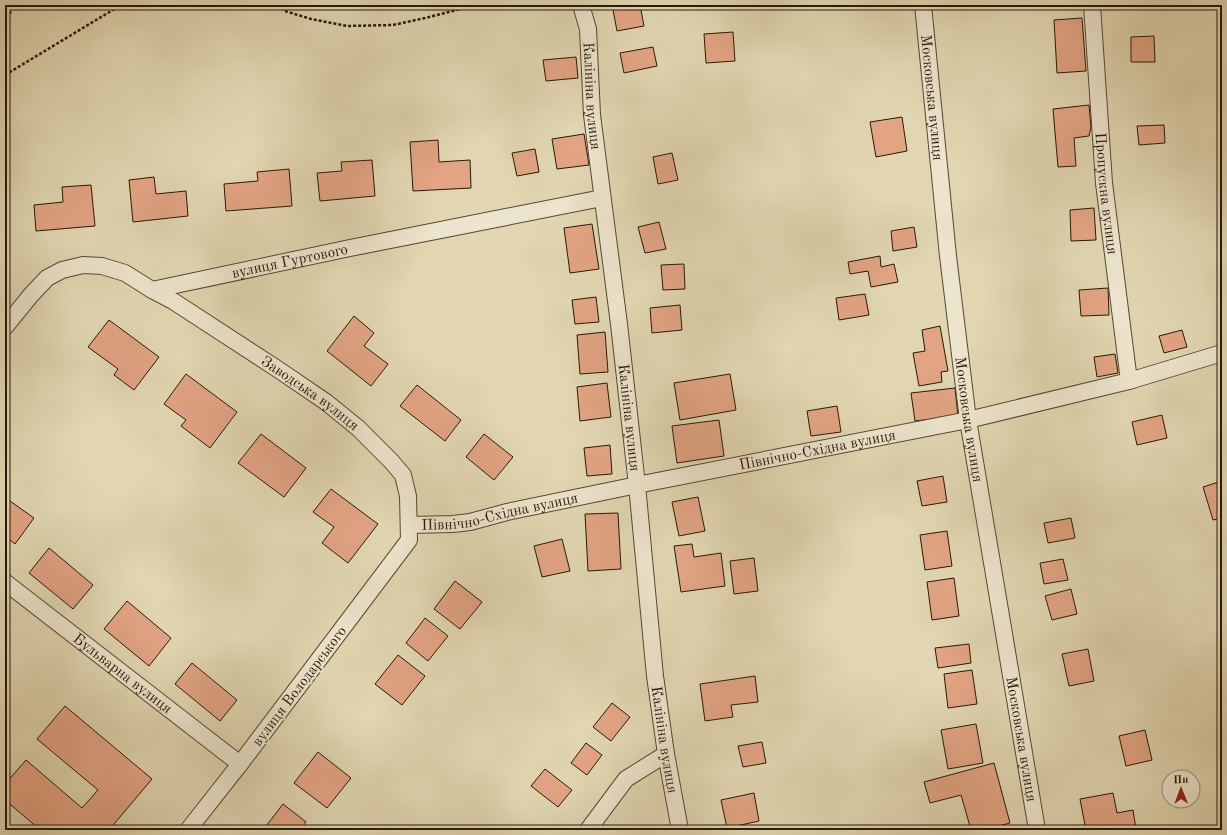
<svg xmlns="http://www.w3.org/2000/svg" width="1227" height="835" viewBox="0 0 1227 835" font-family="'Old Standard TT',serif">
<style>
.building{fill:#e2a483;stroke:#271809}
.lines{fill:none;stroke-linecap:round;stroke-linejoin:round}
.street-casing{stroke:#564833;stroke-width:18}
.path{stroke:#271809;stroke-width:2.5;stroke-dasharray:3 2;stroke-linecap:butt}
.street{stroke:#ece4cc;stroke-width:16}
.rail{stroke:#271809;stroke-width:3;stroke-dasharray:7 7;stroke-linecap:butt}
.labels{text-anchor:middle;stroke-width:3;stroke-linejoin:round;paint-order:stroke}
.street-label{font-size:15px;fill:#271809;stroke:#ece4cc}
</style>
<rect width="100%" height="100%" fill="#e1d6b1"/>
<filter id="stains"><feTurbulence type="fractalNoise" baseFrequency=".005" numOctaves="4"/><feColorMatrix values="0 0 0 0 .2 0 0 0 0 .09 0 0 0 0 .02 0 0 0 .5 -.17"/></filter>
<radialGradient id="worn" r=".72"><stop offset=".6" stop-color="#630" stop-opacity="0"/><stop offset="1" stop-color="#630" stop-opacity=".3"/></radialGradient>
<!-- building -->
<g class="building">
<polygon points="612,5 640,5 644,26 617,31"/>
<polygon points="1082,18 1086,71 1057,73 1054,20"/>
<polygon points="733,32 735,61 706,63 704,34"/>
<polygon points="1154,36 1155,62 1131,62 1131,37"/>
<polygon points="653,47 657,66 624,73 620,53"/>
<polygon points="576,57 578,78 546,81 543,60"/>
<polygon points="1089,105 1091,127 1089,136 1074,138 1076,166 1058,167 1053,109"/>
<polygon points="902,117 907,151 876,157 870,122"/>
<polygon points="1164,125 1165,143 1139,145 1137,126"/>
<polygon points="584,134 589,165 557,169 552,139"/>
<polygon points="438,140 439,162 470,160 471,188 413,191 410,142"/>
<polygon points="535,149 539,172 517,176 512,153"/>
<polygon points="672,153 678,180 658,184 653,157"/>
<polygon points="372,160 375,196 320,201 317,173 342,171 341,162"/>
<polygon points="289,169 292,206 226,211 224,184 258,181 257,172"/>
<polygon points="154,177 156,194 186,191 188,216 133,222 129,180"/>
<polygon points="91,185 95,226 36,231 34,205 63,202 62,187"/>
<polygon points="1094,208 1096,240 1071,241 1070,210"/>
<polygon points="659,222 666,249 645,253 638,227"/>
<polygon points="592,224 599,269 570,273 564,228"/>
<polygon points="914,227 917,247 893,251 891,231"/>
<polygon points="880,256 881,267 894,264 898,282 871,287 868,271 850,274 848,262"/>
<polygon points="684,264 685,289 663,290 661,265"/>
<polygon points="1108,288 1109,315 1081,316 1079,290"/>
<polygon points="865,294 869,315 839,320 836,298"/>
<polygon points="596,297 599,322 575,324 572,300"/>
<polygon points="680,305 682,330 652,333 650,308"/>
<polygon points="354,316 374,333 364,346 388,364 371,386 327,351"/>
<polygon points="109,320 159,357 134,390 114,375 118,369 88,347"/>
<polygon points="940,326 948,371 941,372 942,382 919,386 913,353 925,351 922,330"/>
<polygon points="1182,330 1187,347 1164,353 1159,336"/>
<polygon points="605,332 608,372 580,374 577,335"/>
<polygon points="1115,354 1118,373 1097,377 1094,357"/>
<polygon points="186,374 237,412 210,448 181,426 186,420 164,404"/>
<polygon points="730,374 736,410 680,420 674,383"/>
<polygon points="607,383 611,417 580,421 577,387"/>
<polygon points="417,385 461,420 445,441 400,406"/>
<polygon points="955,388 958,416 915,421 911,393"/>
<polygon points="837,406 841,432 811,436 807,411"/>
<polygon points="1162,415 1167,438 1137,445 1132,422"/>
<polygon points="719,420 724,456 677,463 672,426"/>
<polygon points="261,434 306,468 284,497 238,463"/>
<polygon points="484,434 513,457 494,480 466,457"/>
<polygon points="610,445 612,474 587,476 584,448"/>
<polygon points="943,476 947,502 922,506 917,481"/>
<polygon points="1222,481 1222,518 1213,520 1203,487"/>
<polygon points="331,489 378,524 348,563 322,543 334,527 313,512"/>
<polygon points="698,497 705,531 679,536 672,502"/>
<polygon points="10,501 34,518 15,544 5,536 5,508"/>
<polygon points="618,513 621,569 588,571 585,514"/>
<polygon points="1071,518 1075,538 1048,543 1044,523"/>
<polygon points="947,531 952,566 925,570 920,535"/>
<polygon points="562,539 570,571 542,577 534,546"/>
<polygon points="692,544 694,557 721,553 725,586 681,592 674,546"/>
<polygon points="49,548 93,585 73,609 29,573"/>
<polygon points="754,558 758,591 734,594 730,561"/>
<polygon points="1063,559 1068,580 1044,584 1040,563"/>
<polygon points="954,578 959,616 932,620 927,582"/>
<polygon points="455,581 482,602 460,629 434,609"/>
<polygon points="1071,589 1077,614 1052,620 1045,596"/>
<polygon points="127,601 171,638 149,666 104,629"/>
<polygon points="425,618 448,636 428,661 406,643"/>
<polygon points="969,644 971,663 938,668 935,648"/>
<polygon points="1088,649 1094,681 1069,686 1062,654"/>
<polygon points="398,655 425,676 402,705 375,684"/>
<polygon points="192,663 237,700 220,721 175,684"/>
<polygon points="972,670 977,704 948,708 944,674"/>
<polygon points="755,676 758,702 731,705 733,717 705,721 700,684"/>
<polygon points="612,703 630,717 611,741 593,727"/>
<polygon points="65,706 152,779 109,830 46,830 40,825 38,828 5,800 5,784 26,760 82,808 98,790 37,739"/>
<polygon points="976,724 983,763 948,769 941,730"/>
<polygon points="1145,730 1152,760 1126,766 1119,736"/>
<polygon points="762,742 766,763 743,767 738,746"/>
<polygon points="586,743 602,755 587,775 571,763"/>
<polygon points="318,752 351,778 327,808 294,783"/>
<polygon points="994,763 1010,823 984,830 971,830 961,795 930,803 924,782"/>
<polygon points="545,769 572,790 558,807 531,786"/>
<polygon points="754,793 759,821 727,828 721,800"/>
<polygon points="1113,793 1117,813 1133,810 1136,829 1086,830 1080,799"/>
<polygon points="283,804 306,822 300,830 263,830"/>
</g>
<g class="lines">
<!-- street casing -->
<g class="street-casing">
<g id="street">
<path id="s1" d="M581,5L588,29L592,115L619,324L637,485L655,676L666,754L680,830"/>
<path id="s2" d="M923,5L948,256L968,420L1037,830"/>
<path id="s3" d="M1092,5L1104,183L1129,381"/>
<path id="s4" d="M152,290L173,301L276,368L326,402L358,428L391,461L403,475L408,496L409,540L240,764L188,830"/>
<path id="s5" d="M5,327L31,295L47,278L62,270L83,265L102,266L125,273L152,290L350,248L602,198"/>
<path id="s6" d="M409,525L453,524L470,522L507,512L637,485L968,420L1129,381L1222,353"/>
<path id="s7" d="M5,582L240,764"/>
<polyline points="588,830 626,779 666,754"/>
</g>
</g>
<!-- path -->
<g class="path">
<polyline points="277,5 285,11 311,19 347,26 393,25 425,18 476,5"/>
<polyline points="5,75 121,5"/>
</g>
<!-- street -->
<use href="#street" class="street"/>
<!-- rail -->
<polyline class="rail" points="5,15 25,5"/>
</g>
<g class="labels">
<!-- street labels -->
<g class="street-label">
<text dy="5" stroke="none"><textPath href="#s1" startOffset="92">Калініна вулиця</textPath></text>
<text dy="5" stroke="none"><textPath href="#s2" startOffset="93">Московська вулиця</textPath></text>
<text dy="5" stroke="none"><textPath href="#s3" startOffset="189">Пропускна вулиця</textPath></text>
<text dy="5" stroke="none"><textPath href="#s5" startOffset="319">вулиця Гуртового</textPath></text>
<text dy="5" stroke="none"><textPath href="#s4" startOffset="189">Заводська вулиця</textPath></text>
<text dy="5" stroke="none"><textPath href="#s1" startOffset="416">Калініна вулиця</textPath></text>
<text dy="5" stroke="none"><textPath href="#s2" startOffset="417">Московська вулиця</textPath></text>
<text dy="5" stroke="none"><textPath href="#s6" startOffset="416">Північно-Східна вулиця</textPath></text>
<text dy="5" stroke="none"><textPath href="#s6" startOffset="92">Північно-Східна вулиця</textPath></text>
<text dy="5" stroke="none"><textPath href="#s7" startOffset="149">Бульварна вулиця</textPath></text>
<text transform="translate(299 686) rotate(-53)" y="5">вулиця Володарського</text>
<text dy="5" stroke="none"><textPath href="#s1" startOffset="740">Калініна вулиця</textPath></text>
<text dy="5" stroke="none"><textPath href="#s2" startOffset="741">Московська вулиця</textPath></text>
</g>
</g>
<!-- margin -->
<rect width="1227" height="835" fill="none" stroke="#e1d6b1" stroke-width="20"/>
<rect x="6" y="6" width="1215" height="823" fill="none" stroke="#271809" stroke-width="2"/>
<rect x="10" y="10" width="1207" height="815" fill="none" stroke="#271809"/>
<!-- north arrow -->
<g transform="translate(1181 789) rotate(359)"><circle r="19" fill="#ece4cc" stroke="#9d927e"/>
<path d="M0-3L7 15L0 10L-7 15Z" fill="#8f2418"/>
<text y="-6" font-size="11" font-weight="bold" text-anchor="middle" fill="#271809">Пн</text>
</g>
<rect width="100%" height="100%" filter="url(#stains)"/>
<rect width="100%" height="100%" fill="url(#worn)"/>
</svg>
